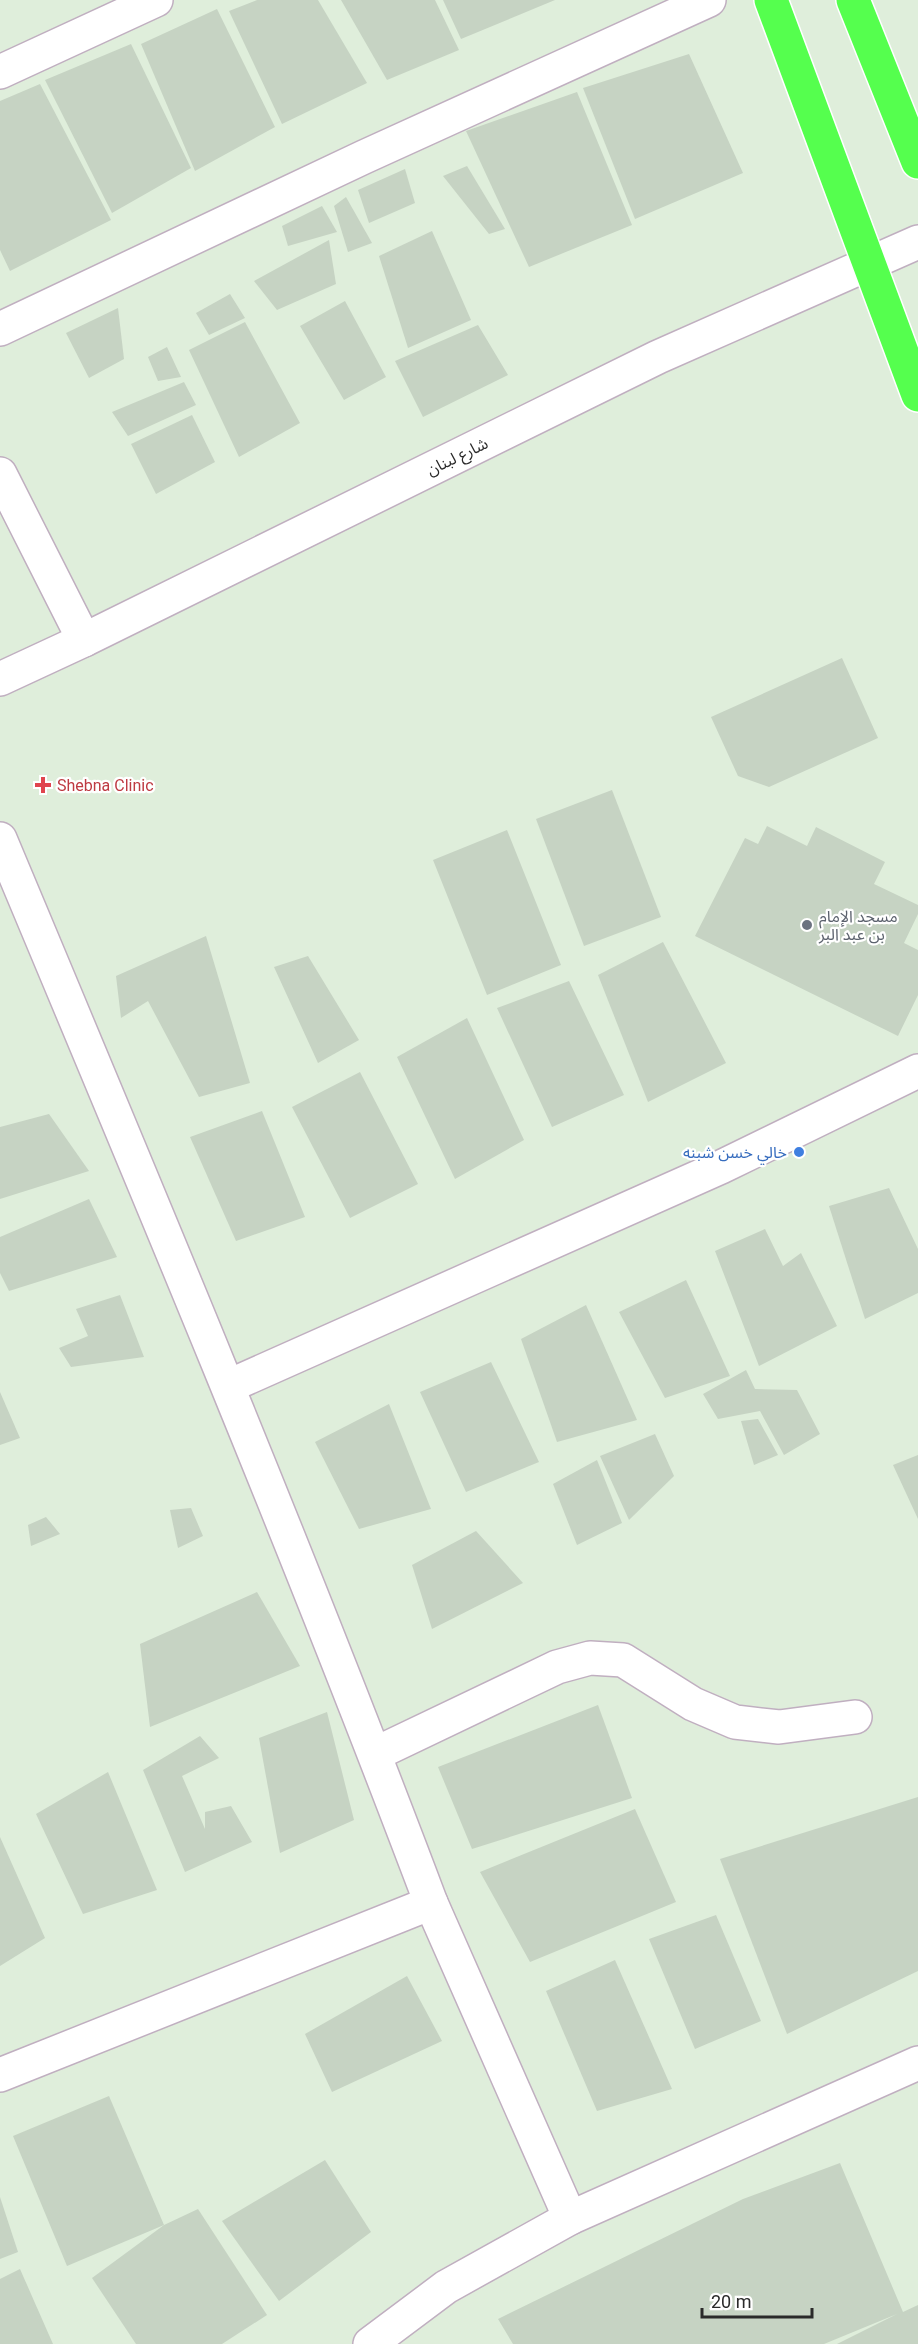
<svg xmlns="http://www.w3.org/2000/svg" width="918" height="2344" viewBox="0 0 918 2344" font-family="Roboto,'Noto Sans Arabic',sans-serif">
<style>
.building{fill:#c6d3c3}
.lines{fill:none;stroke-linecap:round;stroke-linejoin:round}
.minor-casing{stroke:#c0afc0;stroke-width:36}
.tertiary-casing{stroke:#c0afc0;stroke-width:36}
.primary-casing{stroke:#fff;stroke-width:36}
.minor{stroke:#fff;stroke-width:33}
.tertiary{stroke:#fff;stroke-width:33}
.primary{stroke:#55ff4e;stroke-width:33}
.health-dot{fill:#e0444e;stroke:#fff;stroke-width:2}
.worship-dot{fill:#6b7280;stroke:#fff;stroke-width:2}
.shop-dot{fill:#3f7fe0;stroke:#fff;stroke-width:2}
.labels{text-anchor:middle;stroke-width:4.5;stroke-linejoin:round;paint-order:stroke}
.street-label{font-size:16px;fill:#2a2a2a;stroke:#fff}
.health-label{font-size:16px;fill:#be3a42;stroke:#fff;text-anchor:start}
.worship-label{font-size:16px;fill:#5b616d;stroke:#fff;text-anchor:start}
.shop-label{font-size:16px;fill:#366cbe;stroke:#fff;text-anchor:end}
</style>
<rect width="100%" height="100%" fill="#dfeedb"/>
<!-- building -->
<g class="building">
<polygon points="257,0 318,0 367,83 282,124 229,11"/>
<polygon points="341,0 435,0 459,50 387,80"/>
<polygon points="443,0 555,0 461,39"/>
<polygon points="217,9 275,127 195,171 141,44"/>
<polygon points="131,44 191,168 112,213 45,80"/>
<polygon points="689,54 743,173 635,219 583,88"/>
<polygon points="40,84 111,220 10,271 0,250 0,101"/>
<polygon points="577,92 632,225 529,267 466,131"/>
<polygon points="467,166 505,229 489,234 443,176"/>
<polygon points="405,169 415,203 369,223 358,190"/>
<polygon points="346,197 372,243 348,252 334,206"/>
<polygon points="322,206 337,232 288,246 282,226"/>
<polygon points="432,231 471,320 408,348 379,256"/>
<polygon points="329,240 336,284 277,310 254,281"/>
<polygon points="230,294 245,318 209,335 196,313"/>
<polygon points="345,301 386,377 344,400 300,326"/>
<polygon points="118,308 124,359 89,378 66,333"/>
<polygon points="245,322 300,423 239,457 189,350"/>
<polygon points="478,325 508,375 423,417 395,361"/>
<polygon points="167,347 181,377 158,381 148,357"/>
<polygon points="184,382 196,405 128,436 112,412"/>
<polygon points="192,415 215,462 156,494 131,444"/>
<polygon points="842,658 878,738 769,787 738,776 711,717"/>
<polygon points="612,790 661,917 584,946 536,819"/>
<polygon points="767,826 807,846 816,827 885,862 874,884 918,905 918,914 904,943 918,950 918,995 898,1036 695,936 745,838 758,844"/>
<polygon points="507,830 561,965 487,995 433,860"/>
<polygon points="206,936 250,1083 199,1097 148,1001 121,1018 116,976"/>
<polygon points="663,942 726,1063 648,1102 598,975"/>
<polygon points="308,956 359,1040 318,1063 274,967"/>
<polygon points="569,981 624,1095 552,1127 497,1008"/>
<polygon points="467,1018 524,1140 455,1179 397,1057"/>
<polygon points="360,1072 418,1184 350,1218 292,1107"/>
<polygon points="262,1111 305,1217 236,1241 190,1137"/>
<polygon points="49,1114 89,1171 0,1199 0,1127"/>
<polygon points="889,1188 918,1249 918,1293 865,1319 829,1206"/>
<polygon points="89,1199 117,1257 9,1291 0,1273 0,1237"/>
<polygon points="765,1229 783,1266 801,1253 837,1326 759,1366 715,1251"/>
<polygon points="686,1280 730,1376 665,1398 619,1312"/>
<polygon points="120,1295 144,1357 71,1367 59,1348 88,1336 76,1309"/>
<polygon points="586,1305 637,1420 557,1442 521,1339"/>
<polygon points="491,1362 539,1462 466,1492 420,1392"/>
<polygon points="746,1370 755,1389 797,1390 820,1434 784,1455 760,1411 718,1419 703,1394"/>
<polygon points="0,1392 20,1438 0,1445"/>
<polygon points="389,1404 431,1509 359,1529 315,1442"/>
<polygon points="758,1419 778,1455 754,1465 741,1421"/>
<polygon points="655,1434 674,1476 629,1520 600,1456"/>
<polygon points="918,1455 918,1519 893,1465"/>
<polygon points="597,1460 622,1523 577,1545 553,1484"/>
<polygon points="191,1508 203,1536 178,1548 170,1510"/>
<polygon points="46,1517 60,1534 31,1546 28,1525"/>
<polygon points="476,1531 523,1583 432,1629 412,1565"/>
<polygon points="257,1592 300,1666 150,1727 140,1644"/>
<polygon points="598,1705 632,1798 472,1849 438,1767"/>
<polygon points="327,1712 354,1820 280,1853 259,1738"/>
<polygon points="200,1736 219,1758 182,1776 205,1829 205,1812 231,1806 252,1842 185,1872 143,1770"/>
<polygon points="108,1772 157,1890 83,1914 36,1814"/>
<polygon points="918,1797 918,1971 787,2034 720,1859"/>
<polygon points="635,1809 676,1902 530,1962 480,1872"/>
<polygon points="0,1837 45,1938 0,1966"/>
<polygon points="716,1915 761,2021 695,2049 649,1939"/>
<polygon points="615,1960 672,2089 597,2111 546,1991"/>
<polygon points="407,1976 442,2041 332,2092 305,2034"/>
<polygon points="109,2096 164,2225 67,2266 13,2136"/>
<polygon points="325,2160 371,2232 279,2301 222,2221"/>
<polygon points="840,2163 903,2312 918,2305 918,2344 837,2344 897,2314 824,2344 513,2344 498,2319 743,2199"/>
<polygon points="0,2197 18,2252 0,2259"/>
<polygon points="198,2209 267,2315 222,2344 136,2344 92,2278 164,2225"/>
<polygon points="20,2269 53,2344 0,2344 0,2279"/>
</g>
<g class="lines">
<!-- minor casing -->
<g class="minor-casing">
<g id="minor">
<polyline points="0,72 156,0"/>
<polyline points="0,329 364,157 709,0"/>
<polyline points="0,474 84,640"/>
<path d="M0,839C148,1192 296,1545 431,1903L0,2075"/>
<polyline points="229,1386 721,1167 918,1071"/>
<polyline points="375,1754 557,1667 590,1658 623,1660 693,1704 735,1722 779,1727 855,1717"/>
<polyline points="431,1903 570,2218"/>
<polyline points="370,2344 446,2287 570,2218 918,2063"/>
</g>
</g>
<!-- tertiary casing -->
<g class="tertiary-casing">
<polyline id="tertiary" points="0,679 84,640 658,357 918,242"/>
</g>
<!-- primary casing -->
<g class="primary-casing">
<g id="primary">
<polyline points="771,0 918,395"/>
<polyline points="853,0 918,162"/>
</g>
</g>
<!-- minor -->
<use href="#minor" class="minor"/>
<!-- tertiary -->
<use href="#tertiary" class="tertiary"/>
<!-- primary -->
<use href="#primary" class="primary"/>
</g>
<!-- markers -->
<path class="health-dot" d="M40 776h6v6h6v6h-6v6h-6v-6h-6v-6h6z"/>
<circle class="worship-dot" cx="807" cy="925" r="6"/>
<circle class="shop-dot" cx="799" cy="1152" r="6"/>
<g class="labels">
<!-- street labels -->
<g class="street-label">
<text transform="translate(457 456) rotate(-26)" y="6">شارع لبنان</text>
</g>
<!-- health labels -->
<g class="health-label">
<text x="57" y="791">Shebna Clinic</text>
</g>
<!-- worship labels -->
<g class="worship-label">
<text x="819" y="922">مسجد الإمام<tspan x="819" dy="18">بن عبد البر</tspan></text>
</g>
<!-- shop labels -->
<g class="shop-label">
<text x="787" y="1158">خالي خسن شبنه</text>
</g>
</g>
<!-- scale -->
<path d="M702 2308v9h110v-9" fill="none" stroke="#2a2a2a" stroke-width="3"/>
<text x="711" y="2308" font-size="18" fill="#2a2a2a" stroke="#ffffff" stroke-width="4.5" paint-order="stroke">20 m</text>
</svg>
